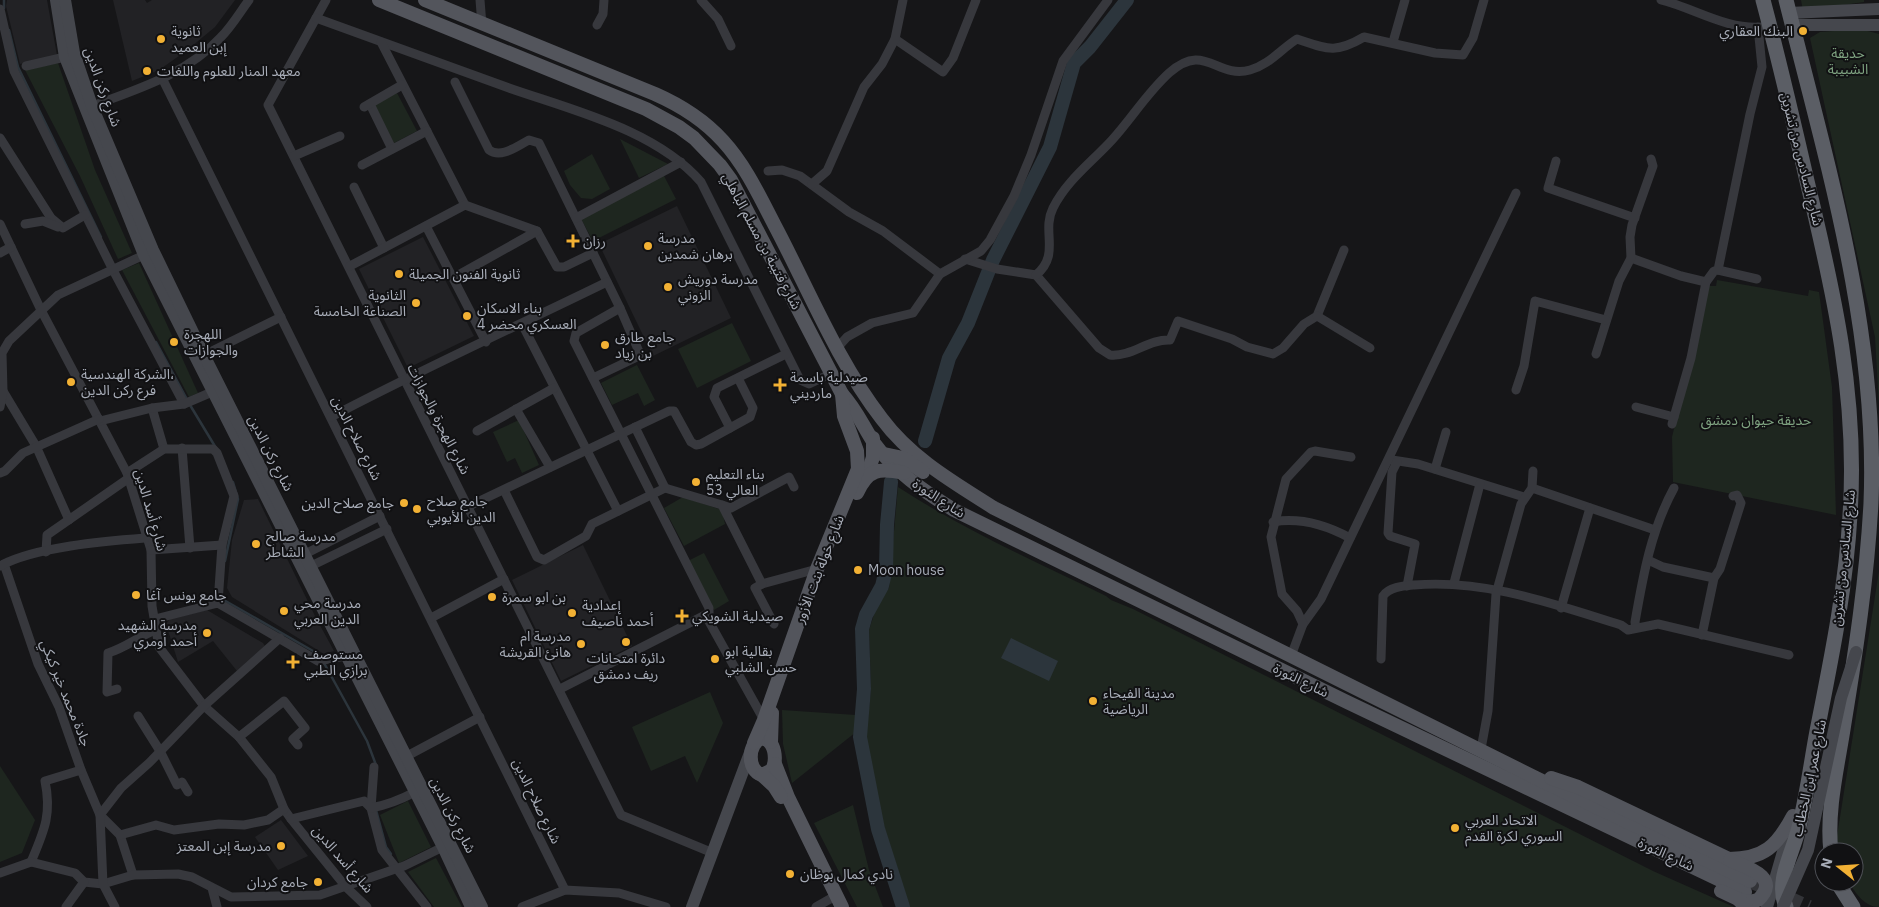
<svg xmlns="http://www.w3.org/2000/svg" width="1879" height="907" viewBox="0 0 1879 907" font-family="'IBM Plex Sans','Noto Sans Arabic',sans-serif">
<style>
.built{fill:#222225}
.green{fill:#1e261f}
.water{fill:#2c353c}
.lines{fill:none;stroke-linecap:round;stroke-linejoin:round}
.stream{stroke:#2c353c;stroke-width:2.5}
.river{stroke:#2c353c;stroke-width:14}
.primary-tunnel{stroke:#333438;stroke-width:14;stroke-dasharray:14 7;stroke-linecap:butt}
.minor{stroke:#37383d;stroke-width:9}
.secondary{stroke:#45474d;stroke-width:12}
.primary{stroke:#53555c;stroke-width:14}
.trunk{stroke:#5b5e65;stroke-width:15}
.secondary-bridge{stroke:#45474d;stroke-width:12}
.poi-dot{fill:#f2b134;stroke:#111113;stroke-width:2}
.labels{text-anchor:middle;stroke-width:4;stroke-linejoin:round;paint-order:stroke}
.poi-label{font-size:14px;fill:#a8adb8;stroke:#111113;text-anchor:start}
.park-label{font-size:14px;fill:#7fa381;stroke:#111113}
.street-label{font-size:14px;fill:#a8adb8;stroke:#111113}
</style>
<rect width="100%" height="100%" fill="#161618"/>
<!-- built -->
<g class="built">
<polygon points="7,0 47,0 57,55 20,64 6,6"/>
<polygon points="113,0 145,0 147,3 152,0 235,0 215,27 186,51 159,70 132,81"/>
<polygon points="677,206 731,318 653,356 599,244"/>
<polygon points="423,237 474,336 408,368 359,269"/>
<polygon points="258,499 316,618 334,651 324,654 232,597 227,588 232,540 244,500"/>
<polygon points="583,545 632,646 561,681 512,580"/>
<polygon points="207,610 263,643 266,648 237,671 213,641 178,662 166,624 170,619"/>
<polygon points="281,820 308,856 278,870 255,837"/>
</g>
<!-- green -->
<g class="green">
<polygon points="1801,0 1864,0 1864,2 1803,11"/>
<polygon points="1860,29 1879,34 1879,406 1875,337 1810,38 1820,32"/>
<polygon points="58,63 95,170 132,253 118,259 80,176 25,70"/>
<polygon points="397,93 417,131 394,143 374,105"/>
<polygon points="620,139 668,164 639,178"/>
<polygon points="592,154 610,189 592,199 581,198 570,185 564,171"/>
<polygon points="663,174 676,199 593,241 580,217"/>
<polygon points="139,263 198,393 189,397 122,270"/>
<polygon points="1717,280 1808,296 1809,290 1819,292 1832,387 1836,515 1673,482 1672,437 1709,286 1716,286"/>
<polygon points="732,323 751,361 697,388 678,349"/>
<polygon points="637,365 655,400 644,406 638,393 612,405 601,383"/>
<polygon points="519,420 539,465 522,473 515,458 507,462 493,432"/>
<path d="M898,487C964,530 1036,562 1106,596L1111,600L1133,609L1653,871L1734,907H910L884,827L866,737L871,689L869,630L879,599L889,588Z"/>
<polygon points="683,497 722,510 725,524 684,546 664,508"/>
<polygon points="704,553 729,601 714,610 688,561"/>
<path d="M1879,571V907C1865,907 1855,893 1849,882H1854V852H1838L1837,836Z"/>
<polygon points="710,692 723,723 697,783 685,756 651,771 632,727"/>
<polygon points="782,710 856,715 856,732 792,783 783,744"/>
<polygon points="0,766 35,820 22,853 0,862"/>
<polygon points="408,801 431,847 399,863 380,815"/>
<polygon points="853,805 869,870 883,907 857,907 814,823"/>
<polygon points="436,858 462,907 434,907 408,872"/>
</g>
<!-- water -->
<polygon class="water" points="1011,638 1058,661 1049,681 1001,658"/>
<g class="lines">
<!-- stream -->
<g class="stream">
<polyline points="4,8 4,0"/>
<polyline points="9,30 18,67 101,237"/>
<polyline points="156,342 190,405 216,448"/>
<polyline points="225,561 238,499 233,482"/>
<polyline points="222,599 320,655 322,658"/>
<polyline points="324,663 367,741 376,765"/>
<polyline points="376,810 386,847 391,854"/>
</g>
<!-- river -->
<g class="river">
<polyline points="925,441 949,358 968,323 993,260 1050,147 1074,63 1090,47 1127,0"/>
<polyline points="891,482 887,525 886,569 882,586 866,615 862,629 864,689 860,737 878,829 903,907"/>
</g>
<!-- primary-tunnel -->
<polyline class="primary-tunnel" points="1750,881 1809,907"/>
<!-- minor -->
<g class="minor">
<polyline points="326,0 268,105 621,815 713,853"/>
<polyline points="480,0 482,25"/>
<polyline points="701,0 718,19 731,46"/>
<path d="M1661,0C1694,8 1726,30 1762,27"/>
<polyline points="0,9 14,71 113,270 184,404"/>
<path d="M316,18C380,41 445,65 509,88C572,110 656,130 701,182L800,380L809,384L832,373"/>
<polyline points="597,25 603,14 604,0"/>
<polyline points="895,39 943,72 953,58 976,0"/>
<polyline points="381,42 465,205"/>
<polyline points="1393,42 1405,0"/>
<polyline points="26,66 65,57"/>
<polyline points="163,80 565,890"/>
<path d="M455,82L489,150C501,159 517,146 529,140L539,143L620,308L640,354L637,357L593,378"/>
<polyline points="370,104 392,149"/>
<path d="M92,106C138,89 187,74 221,37C232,26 240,12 249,0"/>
<polyline points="364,107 402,85"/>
<polyline points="0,138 51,218 63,228 85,215"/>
<polyline points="294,156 340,136"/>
<polyline points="1556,161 1548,188 1635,218"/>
<polyline points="362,165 427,131"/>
<polyline points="768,171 782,170 800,176 849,212 883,231 940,274"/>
<polyline points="812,184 827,171 864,87 882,64 895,39 903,0"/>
<polyline points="354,187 384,248"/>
<polyline points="576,218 681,162"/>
<polyline points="0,224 41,310 127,473 151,550 152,606 159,647 204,706 239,737 271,777 284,809 291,819 346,887 367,907"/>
<polyline points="25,224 43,221 58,227"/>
<polyline points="426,226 486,342"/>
<polyline points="0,253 11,247"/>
<polyline points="1631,258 1681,276 1706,282"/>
<path d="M965,259L997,269L1036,275L1099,348L1110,355C1132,357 1148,339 1170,340L1178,321L1232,339L1247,347L1273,354L1283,348L1304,324L1317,316L1344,250"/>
<polyline points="350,266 465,205 537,231 557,267 564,267 593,253"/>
<polyline points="1718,270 1757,279"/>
<path d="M1036,275C1061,254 1041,232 1053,208C1067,180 1092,162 1112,140C1132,118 1147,93 1169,73C1205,41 1216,79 1250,70C1269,65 1281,49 1297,39C1327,49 1335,54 1364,37L1435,53L1463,55L1473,38L1484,0"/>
<polyline points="453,278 537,231"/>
<polyline points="1317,316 1370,348"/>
<polyline points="522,324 618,511"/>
<polyline points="838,347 847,337 872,323 913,313 940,274 981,251 990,240 1014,196 1031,155 1063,61 1108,0"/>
<polyline points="1596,354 1619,281 1631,258 1630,237 1632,225 1653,166 1651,159"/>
<polyline points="204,355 281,317"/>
<polyline points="1516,390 1524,366 1535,301 1606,320"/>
<polyline points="3,391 36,446 69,520"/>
<polyline points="0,407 3,391 2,353 9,341 58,295 144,255"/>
<polyline points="1636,407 1674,417"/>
<polyline points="152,408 164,449"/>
<polyline points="516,409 550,467"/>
<path d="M331,417C422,369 515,327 607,282"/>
<polyline points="100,421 152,408 184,404 212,392"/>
<polyline points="1672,424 1691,358 1706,282 1714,271 1718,270 1750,114 1762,67 1758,27"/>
<polyline points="730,428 714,397 717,388 786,354"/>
<polyline points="477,431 554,388"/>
<polyline points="182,448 190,548"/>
<polyline points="1392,460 1418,464 1524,497"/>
<polyline points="1397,462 1392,472 1388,533 1390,536 1415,544 1407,586"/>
<polyline points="1435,469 1446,432"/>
<polyline points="0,473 5,471 23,453 99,419"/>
<polyline points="127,473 164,449 213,449 217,453 234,496 222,545 218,603"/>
<polyline points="665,488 722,505"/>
<polyline points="1532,488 1655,530"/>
<polyline points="504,490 537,557 544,560 586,536 592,524 665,488 635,427"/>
<polyline points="467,507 669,411 674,411 691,442 696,445 701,444 750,417 753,408 738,378"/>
<path d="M1273,522C1301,517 1326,525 1350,538"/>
<polyline points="151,550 222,545"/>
<polyline points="46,552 47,535 129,478"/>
<polyline points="305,554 380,516"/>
<polyline points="1648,560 1663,567 1714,578"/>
<polyline points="4,564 38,664 59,707 81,770 100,815 120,835 133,875"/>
<path d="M0,566C34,547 106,541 145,538"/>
<polyline points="311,566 387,529"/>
<polyline points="1454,583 1480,484"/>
<polyline points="762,584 817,569"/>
<polyline points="1561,608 1590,508"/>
<polyline points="706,616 764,720"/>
<polyline points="431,618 504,579"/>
<polyline points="155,619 218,603 318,661 345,656"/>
<polyline points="774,624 755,588 762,584 722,505 731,508 789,477 794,487"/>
<polyline points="1303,624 1321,599 1516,193"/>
<path d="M1636,628L1635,622C1643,576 1651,530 1674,488"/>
<polyline points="1702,635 1714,578 1720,569 1741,503 1737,495 1733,496"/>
<polyline points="1291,656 1303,624 1297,611 1282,594 1271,537 1286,479 1311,452 1315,451 1351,457"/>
<path d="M1381,659L1383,596C1389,587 1403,586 1414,585C1486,579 1553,604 1621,625L1628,630L1658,624L1789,655"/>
<path d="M117,689L107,692L108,653C125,648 138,637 155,630"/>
<polyline points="560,689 709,613 709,608 574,341 576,333 620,308"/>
<polyline points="138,716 160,751 177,785 182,782 188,792"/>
<polyline points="239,737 284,701 305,728 293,739 298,745"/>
<polyline points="1481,749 1488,711 1496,594 1521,504 1532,488 1533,471"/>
<polyline points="407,756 480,717"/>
<polyline points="374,767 371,808 382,850 427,907"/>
<path d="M291,819L364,801L371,808C387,805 400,800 415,792"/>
<polyline points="120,835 156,825 174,830 219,824 244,825 268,820 284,809"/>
<path d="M31,862C44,831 52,815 45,781L81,770"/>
<polyline points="0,873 31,862 75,873 84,882 103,884 133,875 178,874 192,877 231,897 320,895 404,866 443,847"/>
<polyline points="212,888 217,907"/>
<polyline points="66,907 84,882"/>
<polyline points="115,907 103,884 100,815 121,788 149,763 204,706 280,638"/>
<polyline points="522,907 565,890 619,893 666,907"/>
<polyline points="816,907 830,899"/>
</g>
<!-- secondary -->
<g class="secondary">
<polyline points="56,0 65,57 144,255 443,847 471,907"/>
<polyline points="65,0 74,53 92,106 153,250 204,355 482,907"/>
<polyline points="1789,13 1878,9"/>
<polyline points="1793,25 1879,25"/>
<polyline points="692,907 751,750"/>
<polyline points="1767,907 1791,824"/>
</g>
<!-- primary -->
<g class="primary">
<path d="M379,0L646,109L679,127L694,138L720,165L731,180L842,394C856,409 863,426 874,443C894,471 925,492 954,510L1347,702L1745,892"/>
<path d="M425,0L655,94C680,105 704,120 723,141C745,165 759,195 774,224C808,288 837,361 882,419C911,458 953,482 994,508L1536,778L1750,881"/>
<polyline points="884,454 903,458 923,472"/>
<polyline points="867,476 873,457 873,438"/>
<path d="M857,493C868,468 880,468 904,473"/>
<path d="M762,738C776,741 777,760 772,770L762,775C747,771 747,743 762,738Z"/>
<polyline points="771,742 772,713"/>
<polyline points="754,743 764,720 817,569 858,469 857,451 844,416 842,394"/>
<polyline points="775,764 788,797 842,907"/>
<polyline points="762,775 774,786 781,797"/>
<path d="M1551,778L1578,787L1729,859C1764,859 1777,846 1793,816"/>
<path d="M1730,860C1746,867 1782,877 1758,900L1748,902L1738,899"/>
<polyline points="1721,891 1738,899 1746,907"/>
</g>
<!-- trunk -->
<g class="trunk">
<path d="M1763,0C1779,60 1793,120 1807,181C1834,293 1858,398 1850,515C1846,588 1831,660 1817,731C1811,763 1807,795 1799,827C1793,853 1775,881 1786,907"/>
<path d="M1786,0C1827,163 1878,333 1871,503C1867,577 1856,650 1844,723C1838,764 1826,810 1831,852"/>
<polyline points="1837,882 1853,907"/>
</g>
<!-- secondary-bridge -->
<polyline class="secondary-bridge" points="1783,907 1808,850 1841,698 1856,652"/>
</g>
<!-- markers -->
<g class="poi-dot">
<circle cx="1803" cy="31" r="5"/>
<circle cx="161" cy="39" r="5"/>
<circle cx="147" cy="71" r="5"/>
<path d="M570.5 233.5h5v5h5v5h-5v5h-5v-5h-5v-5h5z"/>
<circle cx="648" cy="246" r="5"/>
<circle cx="399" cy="274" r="5"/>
<circle cx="668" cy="287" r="5"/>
<circle cx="416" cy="303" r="5"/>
<circle cx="467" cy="316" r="5"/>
<circle cx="174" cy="342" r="5"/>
<circle cx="605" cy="345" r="5"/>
<circle cx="71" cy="382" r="5"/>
<path d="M777.5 377.5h5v5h5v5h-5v5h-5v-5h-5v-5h5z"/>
<circle cx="696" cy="482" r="5"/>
<circle cx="404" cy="503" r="5"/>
<circle cx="417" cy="509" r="5"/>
<circle cx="256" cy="544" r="5"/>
<circle cx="858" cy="570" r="5"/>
<circle cx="136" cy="595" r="5"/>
<circle cx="492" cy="597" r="5"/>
<circle cx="284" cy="611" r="5"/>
<circle cx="572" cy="613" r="5"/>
<path d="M679.5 608.5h5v5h5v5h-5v5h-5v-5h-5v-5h5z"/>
<circle cx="207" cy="633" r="5"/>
<circle cx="626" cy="642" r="5"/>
<circle cx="581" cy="644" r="5"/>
<circle cx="715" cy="659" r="5"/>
<path d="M290.5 654.5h5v5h5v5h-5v5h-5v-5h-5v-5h5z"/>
<circle cx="1093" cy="701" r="5"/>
<circle cx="1455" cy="828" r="5"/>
<circle cx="281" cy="846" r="5"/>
<circle cx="790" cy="874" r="5"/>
<circle cx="318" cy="882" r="5"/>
</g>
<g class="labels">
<!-- poi labels -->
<g class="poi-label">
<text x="171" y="36">ثانوية<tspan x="171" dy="16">إبن العميد</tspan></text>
<text x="1793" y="36" text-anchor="end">البنك العقاري</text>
<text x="157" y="76">معهد المنار للعلوم واللغات</text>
<text x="658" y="243">مدرسة<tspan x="658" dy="16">برهان شمدين</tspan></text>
<text x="583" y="246">رزان</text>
<text x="409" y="279">ثانوية الفنون الجميلة</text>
<text x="678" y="284">مدرسة دوريش<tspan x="678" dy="16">الزوني</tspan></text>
<text x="406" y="300" text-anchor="end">الثانوية<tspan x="406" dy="16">الصناعة الخامسة</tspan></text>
<text x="477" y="313">بناء الاسكان<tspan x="477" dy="16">العسكري محضر 4</tspan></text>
<text x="184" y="339">اللهجرة<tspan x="184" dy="16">والجوازات</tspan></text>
<text x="615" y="342">جامع طارق<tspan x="615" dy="16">بن زياد</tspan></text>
<text x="81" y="379">الشركة الهندسية،<tspan x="81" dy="16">فرع ركن الدين</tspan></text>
<text x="790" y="382">صيدلية باسمة<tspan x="790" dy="16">مارديني</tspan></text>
<text x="706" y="479">بناء التعليم<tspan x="706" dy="16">العالي 53</tspan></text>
<text x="427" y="506">جامع صلاح<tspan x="427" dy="16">الدين الأيوبي</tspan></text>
<text x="394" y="508" text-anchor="end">جامع صلاح الدين</text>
<text x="266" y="541">مدرسة صالح<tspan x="266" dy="16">الشاطر</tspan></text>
<text x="868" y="575">Moon house</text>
<text x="146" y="600">جامع يونس آغا</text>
<text x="502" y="602">بن ابو سمرة</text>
<text x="294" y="608">مدرسة محي<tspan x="294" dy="16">الدين العربي</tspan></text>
<text x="582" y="610">إعدادية<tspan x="582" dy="16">أحمد ناصيف</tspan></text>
<text x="692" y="621">صيدلية الشويكي</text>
<text x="197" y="630" text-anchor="end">مدرسة الشهيد<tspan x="197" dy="16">أحمد أومري</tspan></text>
<text x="571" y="641" text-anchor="end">مدرسة ام<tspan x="571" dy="16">هانئ القريشة</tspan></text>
<text x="725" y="656">بقالية ابو<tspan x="725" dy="16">حسن الشلبي</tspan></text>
<text x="304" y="659">مستوصف<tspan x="304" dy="16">برازي الطبي</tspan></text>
<text x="626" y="663" text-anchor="middle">دائرة امتحانات<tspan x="626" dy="16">ريف دمشق</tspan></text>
<text x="1103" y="698">مدينة الفيحاء<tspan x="1103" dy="16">الرياضية</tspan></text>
<text x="1465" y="825">الاتحاد العربي<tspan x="1465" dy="16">السوري لكرة القدم</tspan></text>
<text x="271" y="851" text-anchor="end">مدرسة إبن المعتز</text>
<text x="800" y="879">نادي كمال بوظان</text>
<text x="308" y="887" text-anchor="end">جامع كردان</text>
</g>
<!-- park labels -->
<g class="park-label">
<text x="1848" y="58">حديقة<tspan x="1848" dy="16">الشبيبة</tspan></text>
<text x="1756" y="425">حديقة حيوان دمشق</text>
</g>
<!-- street labels -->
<g class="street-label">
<text transform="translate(103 87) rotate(70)" y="5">شارع ركن الدين</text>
<text transform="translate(1802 159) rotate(76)" y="5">شارع السادس من تشرين</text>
<text transform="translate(762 241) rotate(62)" y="5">شارع قتيبة بن مسلم الباهلي</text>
<text transform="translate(439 419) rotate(63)" y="5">شارع الهجرة والجوازات</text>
<text transform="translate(357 438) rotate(63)" y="5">شارع صلاح الدين</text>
<text transform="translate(271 453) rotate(63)" y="5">شارع ركن الدين</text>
<text transform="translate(939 498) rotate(33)" y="5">شارع الثورة</text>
<text transform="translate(151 510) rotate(74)" y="5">شارع أسد الدين</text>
<text transform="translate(1843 558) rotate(-84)" y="5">شارع السادس من تشرين</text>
<text transform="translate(819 569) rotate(-69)" y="5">شارع خولة بنت الأزور</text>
<text transform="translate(1301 680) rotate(26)" y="5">شارع الثورة</text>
<text transform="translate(66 693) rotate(68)" y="5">جادة محمد خير كيكي</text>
<text transform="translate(1809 778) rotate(-78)" y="5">شارع عمر إبن الخطاب</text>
<text transform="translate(537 801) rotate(64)" y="5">شارع صلاح الدين</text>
<text transform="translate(453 815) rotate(63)" y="5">شارع ركن الدين</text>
<text transform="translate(1666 854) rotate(25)" y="5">شارع الثورة</text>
<text transform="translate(343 859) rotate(49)" y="5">شارع أسد الدين</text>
</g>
</g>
<!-- north arrow -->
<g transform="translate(1839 867) rotate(287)"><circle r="24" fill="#111113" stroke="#4d4f55"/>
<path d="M0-4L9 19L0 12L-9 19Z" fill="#f2b134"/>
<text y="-8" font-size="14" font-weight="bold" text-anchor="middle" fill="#a8adb8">N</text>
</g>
</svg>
